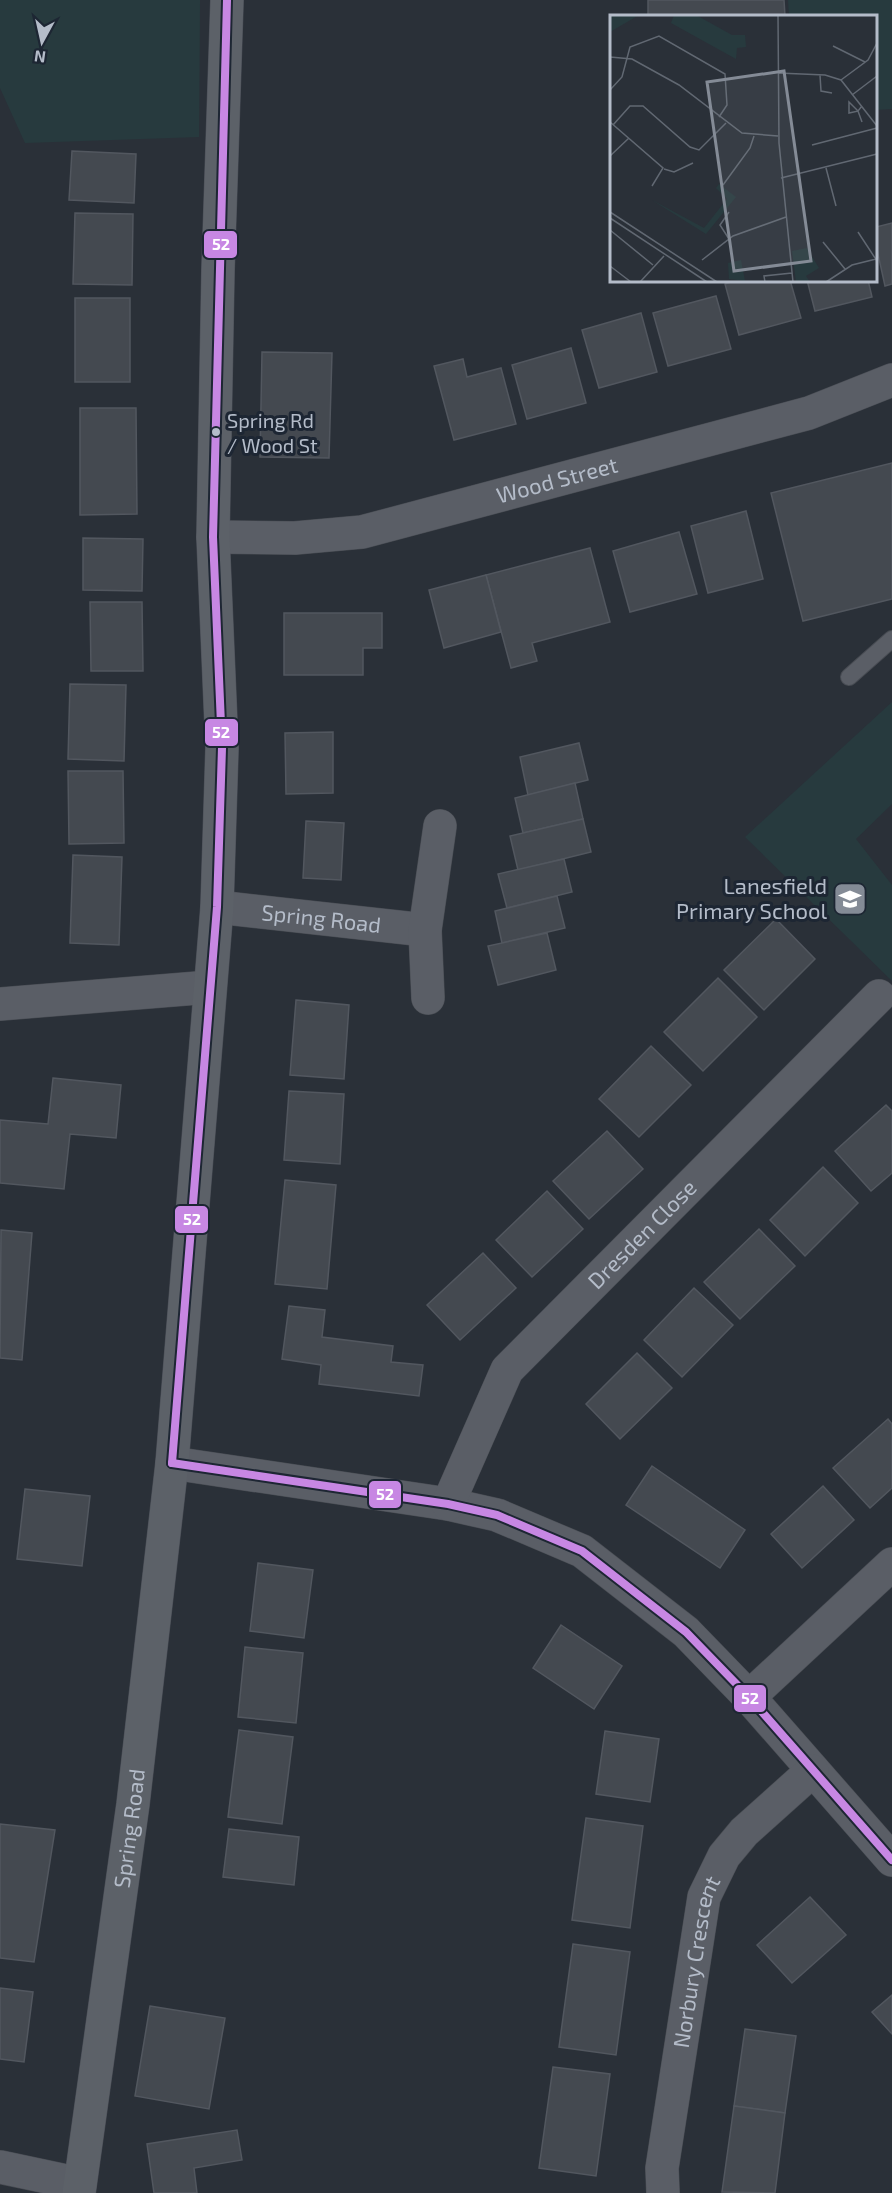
<svg xmlns="http://www.w3.org/2000/svg" width="892" height="2193" viewBox="0 0 892 2193" font-family="'Exo 2',sans-serif">
<style>
.green{fill:#273a3e}
.building{fill:#444950;stroke:#52575f;stroke-width:1.5}
.lines{fill:none;stroke-linecap:round;stroke-linejoin:round}
.service-casing{stroke:#484c53;stroke-width:18}
.minor-casing{stroke:#484c53;stroke-width:34}
.primary-casing{stroke:#484c55;stroke-width:34}
.service{stroke:#5a5e66;stroke-width:16}
.minor{stroke:#5a5e66;stroke-width:33}
.primary{stroke:#5c6168;stroke-width:33}
.bus-1-casing{stroke:#1d2633;stroke-width:12}
.bus-1{stroke:#c787e3;stroke-width:8}
.bus-dot{fill:#b4bcc9;stroke:#1d2633;stroke-width:2}
.labels{text-anchor:middle;stroke-width:6;stroke-linejoin:round;paint-order:stroke}
.bus-label{font-size:20px;fill:#b4bcc9;stroke:#1d2633;text-anchor:start}
.street-label{font-size:22px;fill:#b4bcc9;stroke:#1d2633}
.poi-label{font-size:22px;fill:#b4bcc9;stroke:#1d2633;text-anchor:end}
.inset-road{fill:none;stroke:#616872;stroke-width:1.5}
.view{fill:#848b96;fill-opacity:0.15;stroke:#848b96;stroke-width:3}
.inset-edge{fill:none;stroke:#b4bcc9;stroke-width:3}
.line-badge{stroke:#1d2633;stroke-width:2}
.badge-label{font-size:16px;text-anchor:middle;font-weight:bold;fill:#fff}
</style>
<rect width="100%" height="100%" fill="#2a3038"/>
<!-- green -->
<g class="green">
<polygon points="0,0 200,0 199,137 25,143 0,88"/>
<polygon points="788,0 892,0 892,109 876,110 876,16 789,16"/>
<polygon points="892,702 892,804 856,839 892,885 892,981 745,837"/>
</g>
<!-- building -->
<g class="building">
<polygon points="648,0 784,0 785,16 648,16"/>
<polygon points="72,151 136,154 134,203 69,200"/>
<polygon points="75,213 133,214 132,285 73,284"/>
<polygon points="892,223 892,284 885,286 876,245 876,227"/>
<polygon points="737,280 790,280 801,318 739,335 725,284"/>
<polygon points="807,280 868,280 872,297 815,311"/>
<polygon points="716,296 731,349 668,366 653,313"/>
<rect x="75" y="298" width="55" height="84"/>
<polygon points="641,313 657,372 599,388 582,330"/>
<polygon points="571,348 586,403 527,419 512,365"/>
<polygon points="262,352 332,353 329,458 260,457"/>
<polygon points="463,359 467,377 501,368 516,424 454,440 434,366"/>
<polygon points="80,408 136,408 137,514 80,515"/>
<polygon points="892,463 892,599 803,621 771,493"/>
<polygon points="746,511 763,579 708,593 691,526"/>
<polygon points="679,532 697,594 630,612 613,551"/>
<polygon points="83,538 143,539 142,591 83,590"/>
<polygon points="590,548 610,622 532,643 537,661 511,668 486,575"/>
<polygon points="486,575 501,632 444,648 429,590"/>
<polygon points="90,602 142,602 143,671 91,671"/>
<polygon points="284,613 382,613 382,648 363,648 363,675 284,675"/>
<polygon points="70,684 126,685 124,761 68,759"/>
<polygon points="333,732 333,793 286,794 285,733"/>
<polygon points="579,743 588,780 528,795 520,757"/>
<polygon points="68,771 123,771 124,843 69,844"/>
<polygon points="575,783 583,819 523,833 515,798"/>
<polygon points="583,819 591,852 518,870 510,836"/>
<polygon points="306,821 344,823 341,880 303,878"/>
<polygon points="73,855 122,857 119,945 70,943"/>
<polygon points="564,859 572,892 507,908 498,874"/>
<polygon points="557,896 565,928 502,943 495,911"/>
<polygon points="776,919 815,959 764,1010 724,970"/>
<polygon points="547,933 556,970 498,985 488,946"/>
<polygon points="718,978 757,1017 703,1071 664,1032"/>
<polygon points="296,1000 349,1005 344,1079 290,1075"/>
<polygon points="651,1046 691,1085 639,1137 599,1099"/>
<polygon points="53,1078 121,1085 116,1138 70,1134 64,1189 0,1183 0,1120 48,1124"/>
<polygon points="289,1091 344,1094 340,1164 284,1160"/>
<polygon points="886,1105 892,1111 892,1173 871,1191 835,1151"/>
<polygon points="607,1131 643,1169 589,1219 553,1181"/>
<polygon points="823,1167 858,1203 805,1256 770,1220"/>
<polygon points="285,1180 336,1185 327,1289 275,1284"/>
<polygon points="547,1191 583,1229 532,1277 496,1240"/>
<polygon points="759,1229 795,1266 740,1319 704,1282"/>
<polygon points="1,1230 32,1233 22,1360 0,1358"/>
<polygon points="483,1253 516,1288 460,1340 427,1305"/>
<polygon points="694,1288 733,1325 682,1377 644,1340"/>
<polygon points="289,1306 325,1310 322,1337 393,1346 391,1362 423,1365 419,1396 319,1384 321,1365 282,1359"/>
<polygon points="637,1353 672,1388 620,1439 586,1404"/>
<polygon points="888,1419 892,1424 892,1488 870,1508 833,1468"/>
<polygon points="652,1466 745,1530 720,1568 626,1505"/>
<polygon points="823,1486 854,1520 802,1568 771,1534"/>
<polygon points="25,1489 90,1496 82,1566 17,1559"/>
<polygon points="258,1563 313,1570 304,1638 250,1631"/>
<polygon points="561,1625 622,1666 594,1709 533,1668"/>
<polygon points="245,1647 303,1653 296,1723 238,1717"/>
<polygon points="239,1730 293,1737 282,1824 228,1817"/>
<polygon points="605,1731 659,1739 650,1802 596,1794"/>
<polygon points="586,1818 643,1826 630,1928 572,1920"/>
<polygon points="0,1824 55,1830 34,1962 0,1958"/>
<polygon points="229,1829 299,1837 294,1885 223,1877"/>
<polygon points="810,1897 846,1935 792,1983 757,1945"/>
<polygon points="573,1944 630,1952 616,2055 559,2047"/>
<polygon points="0,1988 33,1992 24,2062 0,2059"/>
<polygon points="892,1995 892,2034 872,2012"/>
<polygon points="150,2006 225,2018 209,2109 135,2096"/>
<polygon points="745,2029 796,2036 785,2113 734,2106"/>
<polygon points="553,2067 610,2074 596,2176 539,2168"/>
<polygon points="734,2106 785,2113 775,2193 722,2192"/>
<polygon points="237,2130 242,2160 194,2168 197,2193 154,2193 147,2144"/>
</g>
<g class="lines">
<!-- service casing -->
<g class="service-casing">
<polyline id="service" points="849,677 892,639"/>
</g>
<!-- minor casing -->
<g class="minor-casing">
<g id="minor">
<path id="s1" d="M213,537L295,538L362,532L809,413L892,380"/>
<path id="s2" d="M217,907L425,930"/>
<polyline points="428,998 425,930 440,826"/>
<polyline points="0,1004 210,987"/>
<polyline points="172,1463 448,1504 497,1515 582,1551 686,1632 749,1697 892,1860"/>
<path id="s3" d="M448,1504L507,1370L879,996"/>
<polyline points="749,1697 892,1564"/>
<polyline points="0,2167 80,2184"/>
<path id="s4" d="M663,2193L662,2168L704,1897L724,1856L744,1832L812,1771"/>
</g>
</g>
<!-- primary casing -->
<g class="primary-casing">
<g id="primary">
<path id="s5" d="M79,2193L133,1804L172,1463L217,907L222,748L213,537L218,270L227,0"/>
</g>
</g>
<!-- service -->
<use href="#service" class="service"/>
<!-- minor -->
<use href="#minor" class="minor"/>
<!-- primary -->
<use href="#primary" class="primary"/>
<!-- bus-1 casing -->
<g class="bus-1-casing">
<g id="bus-1">
<polyline points="172,1463 217,907 222,748 213,537 227,0"/>
<polyline points="172,1463 448,1504 497,1515 582,1551 686,1632 749,1697 892,1860"/>
</g>
</g>
<!-- bus-1 -->
<use href="#bus-1" class="bus-1"/>
</g>
<!-- icons -->
<defs>
<g id="school-square" transform="scale(1.725)"><rect x="-9" y="-9" width="18" height="18" rx="4" fill="#848b96" stroke="#1d2633"/><path d="M0-5L7-2L0 1L-7-2ZM-4 1L0 2.5L4 1V4Q0 6-4 4Z" fill="#fff"/></g>
</defs>
<g fill-rule="evenodd">
<use href="#school-square" x="850" y="899"/>
</g>
<!-- markers -->
<circle class="bus-dot" cx="216" cy="432" r="5"/>
<g class="labels">
<!-- bus labels -->
<g class="bus-label">
<text x="227" y="428">Spring Rd<tspan x="227" dy="25">/ Wood St</tspan></text>
</g>
<!-- street labels -->
<g class="street-label">
<text dy="8" stroke="none"><textPath href="#s1" startOffset="351">Wood Street</textPath></text>
<text dy="8" stroke="none"><textPath href="#s2" startOffset="105">Spring Road</textPath></text>
<text dy="8" stroke="none"><textPath href="#s3" startOffset="338">Dresden Close</textPath></text>
<text dy="8" stroke="none"><textPath href="#s5" startOffset="368">Spring Road</textPath></text>
<text dy="8" stroke="none"><textPath href="#s4" startOffset="234">Norbury Crescent</textPath></text>
</g>
<!-- poi labels -->
<g class="poi-label">
<text x="827" y="894">Lanesfield<tspan x="827" dy="25">Primary School</tspan></text>
</g>
</g>
<!-- overview -->
<g transform="translate(610 15)">
<rect width="267" height="267" fill="#2a3038"/>
<path d="M0,0H29L0,17ZM64,0H86L122,20H135L136,32L127,33L126,44L61,8ZM109,169L126,182L96,219L42,185L94,213L117,184L106,173ZM197,233L209,253L196,261L200,267H186L182,236ZM131,245L135,266L119,264L118,248Z" fill="#273a3e"/>
<path class="inset-road" d="M168,0L169,128L183,267M223,31L255,47M0,42L22,44L69,70L132,118L168,121M168,58L215,60L231,65L267,111M210,60L211,76L222,78M231,65L258,45L267,28M0,75L12,62L20,32L49,21L115,59L117,90L109,102M242,80L267,61M252,91L248,96L239,87V98L248,96L252,107M0,107L53,153L42,171M3,110L20,91H33L80,132L89,135L116,108M202,130L267,113M0,141L19,123M216,153L226,191M54,154L64,157L83,148M171,163L267,139M113,170L140,133L144,121M0,197L107,267M0,203L97,267M0,215L43,250M248,217L267,246M119,224L110,210L119,197M213,227L235,254M92,245L123,221L176,202M0,251L21,267M30,267L54,241M155,267L154,261L182,258M216,267L242,250L266,244"/>
<path class="view" d="M174,56L201,246L124,256L97,67Z"/>
<rect width="267" height="267" class="inset-edge"/>
</g>
<g class="line-badge">
<rect x="203" y="230" width="35" height="29" rx="6" fill="#c787e3"/>
<rect x="204" y="718" width="35" height="29" rx="6" fill="#c787e3"/>
<rect x="174" y="1205" width="35" height="29" rx="6" fill="#c787e3"/>
<rect x="368" y="1480" width="34" height="29" rx="6" fill="#c787e3"/>
<rect x="733" y="1684" width="34" height="29" rx="6" fill="#c787e3"/>
</g>
<g class="badge-label">
<text x="221" y="250">52</text>
<text x="221" y="738">52</text>
<text x="192" y="1225">52</text>
<text x="385" y="1500">52</text>
<text x="750" y="1704">52</text>
</g>
<!-- north arrow -->
<g transform="translate(42 42) rotate(188)" stroke="#1d2633" stroke-width="4.5" paint-order="stroke">
<path d="M0-4.5L10 22L0 15L-10 22Z" fill="#b4bcc9"/>
<text y="-9" font-size="16" font-weight="bold" text-anchor="middle" fill="#b4bcc9">N</text>
</g>
</svg>
